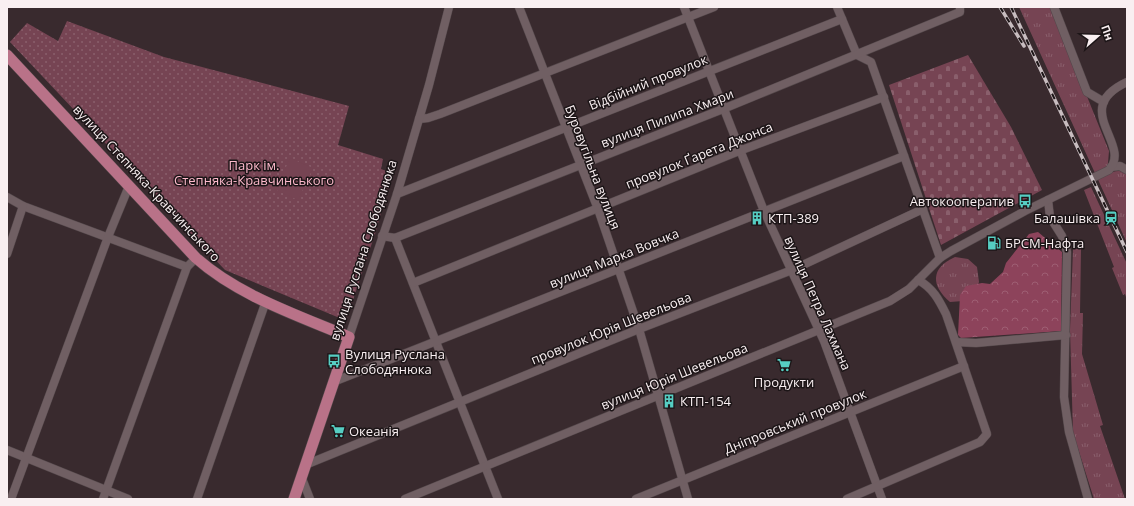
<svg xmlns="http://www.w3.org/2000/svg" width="1134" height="506" viewBox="0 0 1134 506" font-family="'Open Sans',sans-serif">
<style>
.grass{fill:url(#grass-tufts)}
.forest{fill:url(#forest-crowns)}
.cemetery{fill:url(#cemetery-stones)}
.park{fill:url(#park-dots)}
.garden{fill:#764453}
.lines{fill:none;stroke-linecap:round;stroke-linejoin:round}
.minor-casing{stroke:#54484b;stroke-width:9}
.major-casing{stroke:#54484b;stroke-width:12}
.minor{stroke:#705f63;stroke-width:8}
.major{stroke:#b97288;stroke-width:11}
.rail-casing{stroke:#c8bdc0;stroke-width:3.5}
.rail{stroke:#1c1517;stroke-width:2;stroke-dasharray:6;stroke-linecap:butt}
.labels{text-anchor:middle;stroke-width:3;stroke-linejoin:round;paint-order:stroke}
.street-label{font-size:13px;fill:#f9eff1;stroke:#1c1517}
.park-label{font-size:13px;fill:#fdbacc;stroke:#1c1517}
.poi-label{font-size:13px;fill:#f9eff1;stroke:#1c1517;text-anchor:start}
</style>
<defs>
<pattern id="grass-tufts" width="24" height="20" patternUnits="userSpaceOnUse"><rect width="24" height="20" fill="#764453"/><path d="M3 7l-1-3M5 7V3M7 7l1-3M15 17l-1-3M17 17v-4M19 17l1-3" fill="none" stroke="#8a5f6c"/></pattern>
<pattern id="forest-crowns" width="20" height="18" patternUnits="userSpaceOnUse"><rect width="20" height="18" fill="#8d435b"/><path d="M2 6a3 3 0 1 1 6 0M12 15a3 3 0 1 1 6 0" fill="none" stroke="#9e5e73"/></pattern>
<pattern id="cemetery-stones" width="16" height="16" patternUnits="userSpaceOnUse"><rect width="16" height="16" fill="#764453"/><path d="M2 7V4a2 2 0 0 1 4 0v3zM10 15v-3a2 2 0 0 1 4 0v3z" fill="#8a5f6c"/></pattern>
<pattern id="park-dots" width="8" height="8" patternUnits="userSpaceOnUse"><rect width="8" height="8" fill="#764453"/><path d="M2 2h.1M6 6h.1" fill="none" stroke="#8a5f6c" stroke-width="1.8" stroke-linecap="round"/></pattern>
</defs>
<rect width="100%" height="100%" fill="#392a2e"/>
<!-- grass -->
<g class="grass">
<path d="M1019,7H1051L1109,151L1108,163L1112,172C1117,171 1123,170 1127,174V243Z"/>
<polygon points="1091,187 1127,264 1127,300 1125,294 1123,295 1112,268 1114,267 1084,190"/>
<polygon points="1073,249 1081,249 1080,313 1083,313 1082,354 1103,425 1100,426 1125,499 1094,499 1073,433 1070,330"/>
<path d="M955,257L968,259L977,267L979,282L974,295L963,301L950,302C931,286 930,268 955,257Z"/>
</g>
<!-- forest -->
<polygon class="forest" points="1038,232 1062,252 1061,331 961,338 958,335 960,295 966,286 982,283 990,284 1003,272 1006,263 1029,234"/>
<!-- cemetery -->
<polygon class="cemetery" points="968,55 1011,127 1042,190 941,245 889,85"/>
<!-- park -->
<polygon class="park" points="67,21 164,57 349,106 338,145 383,159 381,169 392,173 375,234 347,318 342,319 225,270 10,42 27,23 58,41"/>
<!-- garden -->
<polygon class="garden" points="290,158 313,168 298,200 276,190"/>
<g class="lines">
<!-- minor casing -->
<g class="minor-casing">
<g id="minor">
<polyline points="519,7 598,209 639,329 688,499"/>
<polyline points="684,7 764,211 824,341 882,499"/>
<polyline points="837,7 857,55 871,62 940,258"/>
<polyline points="1054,7 1087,92 1104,102"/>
<polyline points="419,119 428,118 440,114 714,7"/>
<polyline points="1111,167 1120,166 1127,170"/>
<polyline points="397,194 842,19"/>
<polyline points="7,197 23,206 187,267 196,258"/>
<polyline points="1048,200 1050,217 1062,236 1067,252 1064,397 1069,432 1088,499"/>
<polyline points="382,236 395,238 723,109 960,12 960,7"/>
<polyline points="395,238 498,499"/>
<polyline points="7,254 23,206"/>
<polyline points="413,283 739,151 884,97"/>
<polyline points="349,337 397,194 429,85 449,7"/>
<polyline points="956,342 976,343 1066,335"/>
<polyline points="333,382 904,156"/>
<polyline points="7,450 128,499"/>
<polyline points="305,465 639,329 792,270 923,209"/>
<polyline points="301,476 310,499"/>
<polyline points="11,499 108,237 129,186"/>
<polyline points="103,499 187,267"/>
<polyline points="197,499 266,301"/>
<path d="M405,499L890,301L909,289L940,258L951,251L1025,211L1109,170C1133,144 1069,109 1127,82"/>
<polyline points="636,499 964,366"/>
<path d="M847,499L980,442L987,434L946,314C939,300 933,288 918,280"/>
</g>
</g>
<!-- major casing -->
<g class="major-casing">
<path id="major" d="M7,55L196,258C239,296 297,315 349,337L294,499"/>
</g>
<!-- minor -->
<use href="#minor" class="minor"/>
<!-- major -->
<use href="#major" class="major"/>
<!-- rail casing -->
<g class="rail-casing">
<g id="rail">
<polyline points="1000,7 1024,46"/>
<polyline points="1011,7 1127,252"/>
</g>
</g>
<!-- rail -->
<use href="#rail" class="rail"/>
</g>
<!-- icons -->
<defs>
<g id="bus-bare" transform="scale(1.08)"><path d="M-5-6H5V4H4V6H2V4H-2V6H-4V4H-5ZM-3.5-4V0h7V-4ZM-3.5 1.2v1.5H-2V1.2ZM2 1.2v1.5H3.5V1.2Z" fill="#56cec3" stroke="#1c1517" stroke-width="2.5" paint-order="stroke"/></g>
<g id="building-bare" transform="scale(1.08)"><path d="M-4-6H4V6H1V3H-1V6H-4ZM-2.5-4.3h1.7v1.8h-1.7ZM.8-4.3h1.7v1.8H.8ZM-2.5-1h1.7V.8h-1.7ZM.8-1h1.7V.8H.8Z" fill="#56cec3" stroke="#1c1517" stroke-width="2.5" paint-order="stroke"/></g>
<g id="station-bare" transform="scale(1.08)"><path d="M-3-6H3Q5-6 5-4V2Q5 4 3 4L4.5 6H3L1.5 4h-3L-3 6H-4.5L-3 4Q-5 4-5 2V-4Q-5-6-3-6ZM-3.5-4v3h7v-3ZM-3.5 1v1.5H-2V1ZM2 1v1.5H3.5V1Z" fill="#56cec3" stroke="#1c1517" stroke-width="2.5" paint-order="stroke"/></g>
<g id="fuel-bare" transform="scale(1.08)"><path d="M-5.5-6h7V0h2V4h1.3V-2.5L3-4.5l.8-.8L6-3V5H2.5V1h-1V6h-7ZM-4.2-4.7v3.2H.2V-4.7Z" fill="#56cec3" stroke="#1c1517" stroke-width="2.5" paint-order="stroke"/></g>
<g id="supermarket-bare" transform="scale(1.08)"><path d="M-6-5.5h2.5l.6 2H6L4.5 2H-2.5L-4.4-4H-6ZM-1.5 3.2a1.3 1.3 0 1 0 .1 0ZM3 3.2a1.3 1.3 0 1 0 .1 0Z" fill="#56cec3" stroke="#1c1517" stroke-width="2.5" paint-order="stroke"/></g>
</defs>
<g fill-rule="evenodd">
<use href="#bus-bare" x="1025" y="201"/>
<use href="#building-bare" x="757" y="218"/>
<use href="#station-bare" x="1111" y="218"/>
<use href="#fuel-bare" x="994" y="243"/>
<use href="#bus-bare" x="334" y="361"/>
<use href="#supermarket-bare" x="784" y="365"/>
<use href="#building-bare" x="669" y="401"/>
<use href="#supermarket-bare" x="338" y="431"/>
</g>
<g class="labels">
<!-- street labels -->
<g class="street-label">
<text transform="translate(648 82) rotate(-22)" y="5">Відбійний провулок</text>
<text transform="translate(667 118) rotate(-21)" y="5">вулиця Пилипа Хмари</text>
<text transform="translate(699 155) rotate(-22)" y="5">провулок Ґарета Джонса</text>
<text transform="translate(593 167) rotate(69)" y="5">Буровугільна вулиця</text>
<text transform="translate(147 183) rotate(47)" y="5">вулиця Степняка-Кравчинського</text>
<text transform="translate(363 250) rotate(-72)" y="5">вулиця Руслана Слободянюка</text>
<text transform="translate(614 258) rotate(-22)" y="5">вулиця Марка Вовчка</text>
<text transform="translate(818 303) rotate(66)" y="5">вулиця Петра Лахмана</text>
<text transform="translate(611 328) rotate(-22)" y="5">провулок Юрія Шевельова</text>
<text transform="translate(674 376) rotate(-22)" y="5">вулиця Юрія Шевельова</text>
<text transform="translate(795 421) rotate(-22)" y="5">Дніпровський провулок</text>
</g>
<!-- park labels -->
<g class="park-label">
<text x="254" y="170">Парк ім.<tspan x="254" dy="15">Степняка-Кравчинського</tspan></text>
</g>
<!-- poi labels -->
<g class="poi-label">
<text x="1014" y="206" text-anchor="end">Автокооператив</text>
<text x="768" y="223">КТП-389</text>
<text x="1100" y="223" text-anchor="end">Балашівка</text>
<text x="1005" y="248">БРСМ-Нафта</text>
<text x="345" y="359">Вулиця Руслана<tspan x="345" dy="15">Слободянюка</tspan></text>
<text x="784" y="387" text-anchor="middle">Продукти</text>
<text x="680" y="406">КТП-154</text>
<text x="349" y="436">Океанія</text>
</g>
</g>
<!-- border -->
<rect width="1134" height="506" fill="none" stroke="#f9eff1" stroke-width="16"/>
<!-- north arrow -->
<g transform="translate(1098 36) rotate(70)" stroke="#1c1517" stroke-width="3" paint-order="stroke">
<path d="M0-3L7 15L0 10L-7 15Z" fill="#f9eff1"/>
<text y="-6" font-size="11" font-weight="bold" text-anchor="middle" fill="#f9eff1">Пн</text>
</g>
</svg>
